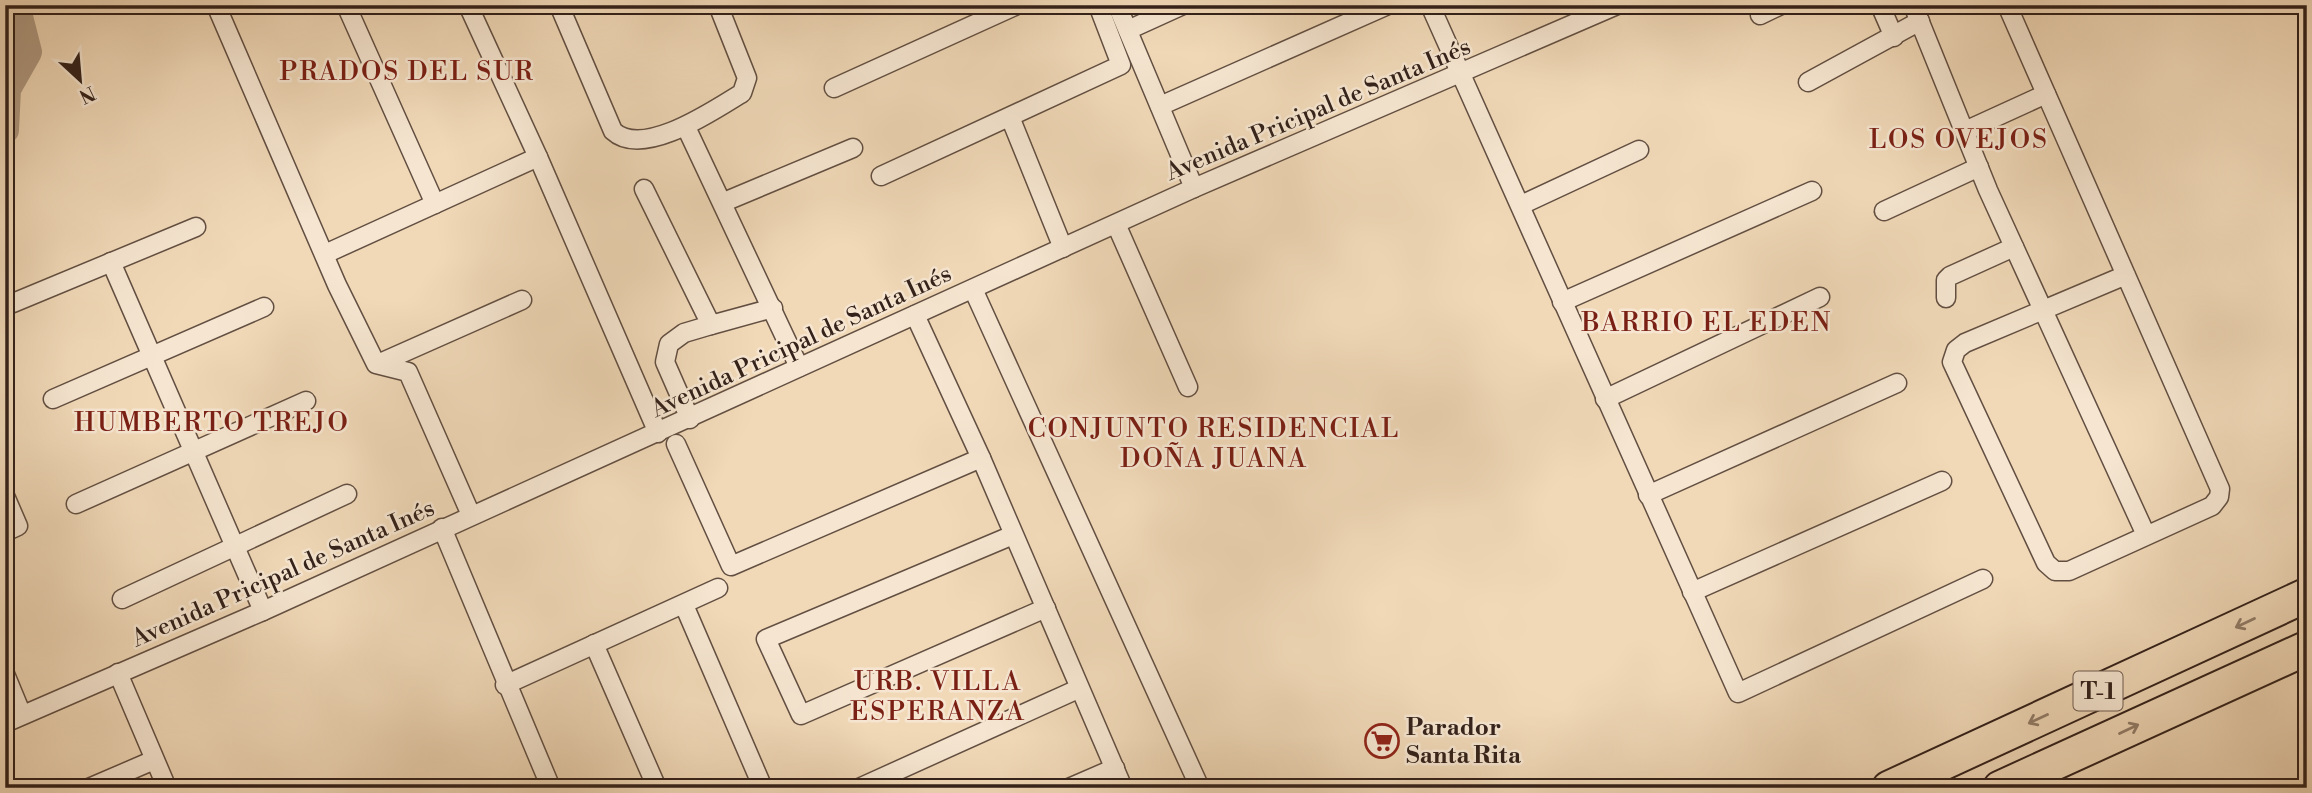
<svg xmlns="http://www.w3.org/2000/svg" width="2312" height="793" viewBox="0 0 2312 793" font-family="'Libre Bodoni',serif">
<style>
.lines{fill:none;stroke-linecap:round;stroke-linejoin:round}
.river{stroke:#b09a82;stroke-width:28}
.street-casing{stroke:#624f42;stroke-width:21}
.highway-casing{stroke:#33211a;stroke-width:37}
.street{stroke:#f6e6d1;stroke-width:18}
.highway{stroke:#f1d9b8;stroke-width:33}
.oneway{stroke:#927d69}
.labels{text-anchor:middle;stroke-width:5;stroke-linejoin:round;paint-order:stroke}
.shield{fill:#f6e6d1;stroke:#6e5c51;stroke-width:2}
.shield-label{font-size:23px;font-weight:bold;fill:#33211a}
.street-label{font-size:24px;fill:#33211a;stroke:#f6e6d1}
.poi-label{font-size:24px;font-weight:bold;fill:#33211a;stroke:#f6e6d1;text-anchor:start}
.neighbourhood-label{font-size:26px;letter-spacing:2px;fill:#7a1f14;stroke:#f6e6d1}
</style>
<rect width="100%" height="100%" fill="#f1d9b8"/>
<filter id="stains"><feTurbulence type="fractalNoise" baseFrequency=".00286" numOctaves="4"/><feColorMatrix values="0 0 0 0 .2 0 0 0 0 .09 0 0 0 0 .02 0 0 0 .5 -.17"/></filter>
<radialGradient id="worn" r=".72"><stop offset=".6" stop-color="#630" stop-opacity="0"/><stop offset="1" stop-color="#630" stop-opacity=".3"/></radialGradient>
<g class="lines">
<!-- river -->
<polyline class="river" points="5,130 7,89 28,52 16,5"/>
<!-- street casing -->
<g class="street-casing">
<g id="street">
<polyline points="216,5 337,285 376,364 408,372 471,515"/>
<polyline points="346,5 435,204"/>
<path d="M559,5L613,131C643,159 714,110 742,93L747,78L718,5"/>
<polyline points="1117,5 1194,188"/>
<polyline points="1430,5 1738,693 1983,579"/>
<polyline points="1880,5 1894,37"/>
<polyline points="1913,5 1988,190 2146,535"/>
<polyline points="2007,5 2220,489 2219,497 2212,506 2069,571 2055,571 2046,563 1952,362 1956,350 1965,343 2126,275"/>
<polyline points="1760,15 1781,5"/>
<polyline points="1128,30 1183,5"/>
<polyline points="1808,82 1920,21"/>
<polyline points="834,88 1017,5"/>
<polyline points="1160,106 1388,5"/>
<polyline points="1010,117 1063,248"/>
<polyline points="686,127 799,367"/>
<polyline points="1965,131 2046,94"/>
<polyline points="538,157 658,433"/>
<polyline points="881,176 1121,65 1098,5"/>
<polyline points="644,189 711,325 773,308"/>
<polyline points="724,202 853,148"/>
<polyline points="1521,205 1639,150"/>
<polyline points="1884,211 1979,167"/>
<polyline points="1116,224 1188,387"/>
<polyline points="325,254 538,157 468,5"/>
<polyline points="111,262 263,611"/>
<polyline points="973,289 1200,788"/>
<polyline points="1946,298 1946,280 1950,276 2014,247"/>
<polyline points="1562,302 1812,191"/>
<polyline points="13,303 196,227"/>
<polyline points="915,315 981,458 1123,788"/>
<polyline points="380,363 522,300"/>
<polyline points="53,399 264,307"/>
<polyline points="1605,399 1820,297"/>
<polyline points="690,419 665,362 669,344 684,333 711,325"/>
<polyline points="676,444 731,566 981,458"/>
<polyline points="1648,495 1897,383"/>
<polyline points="5,496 18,526 5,532"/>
<polyline points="76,504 306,401"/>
<polyline points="442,528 551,788"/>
<polyline points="1013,535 766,639 801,715 1046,608"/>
<polyline points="1692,592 1942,481"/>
<polyline points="122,599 347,494"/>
<polyline points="684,605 763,788"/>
<polyline points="594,644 657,788"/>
<polyline points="118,673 167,788"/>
<polyline points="5,674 22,715"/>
<polyline points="505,685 718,588"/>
<polyline points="5,723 263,611 1194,188 1617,5"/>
<polyline points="89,788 154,760"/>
<polyline points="859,788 1078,689"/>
<polyline points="1069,788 1115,768"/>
</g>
</g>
<!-- highway casing -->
<g class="highway-casing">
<g id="highway">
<polyline points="1889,788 2307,595"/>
<polyline points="2000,788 2307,648"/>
</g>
</g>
<!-- street -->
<use href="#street" class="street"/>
<!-- highway -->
<use href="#highway" class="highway"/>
</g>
<!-- one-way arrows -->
<defs><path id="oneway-shaft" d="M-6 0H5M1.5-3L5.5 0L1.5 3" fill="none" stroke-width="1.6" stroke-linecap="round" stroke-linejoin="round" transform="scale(1.75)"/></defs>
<g class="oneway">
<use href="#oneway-shaft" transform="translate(2245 623) rotate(155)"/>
<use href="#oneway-shaft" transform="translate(2038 719) rotate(155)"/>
<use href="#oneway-shaft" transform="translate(2129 729) rotate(-25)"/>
</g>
<!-- icons -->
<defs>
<g id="supermarket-ring" transform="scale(1.75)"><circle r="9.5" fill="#f6e6d1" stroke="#8f2418" stroke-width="1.5"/><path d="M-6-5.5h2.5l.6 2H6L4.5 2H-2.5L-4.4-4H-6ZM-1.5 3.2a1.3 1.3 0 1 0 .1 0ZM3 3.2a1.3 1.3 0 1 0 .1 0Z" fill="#8f2418"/></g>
</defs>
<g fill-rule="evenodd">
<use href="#supermarket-ring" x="1382" y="741"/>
</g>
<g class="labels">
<!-- shield labels -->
<rect class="shield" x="2073.5" y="671.5" width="49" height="39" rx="5"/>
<g class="shield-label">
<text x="2098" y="699">T-1</text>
</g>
<!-- street labels -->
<g class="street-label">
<text transform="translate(1318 109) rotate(-23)" y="8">Avenida Pricipal de Santa Inés</text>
<text transform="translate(801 341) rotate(-25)" y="8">Avenida Pricipal de Santa Inés</text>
<text transform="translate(283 573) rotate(-24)" y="8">Avenida Pricipal de Santa Inés</text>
</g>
<!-- poi labels -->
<g class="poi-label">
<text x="1406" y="735">Parador<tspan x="1406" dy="28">Santa Rita</tspan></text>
</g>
<!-- neighbourhood labels -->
<g class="neighbourhood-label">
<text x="407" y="80">PRADOS DEL SUR</text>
<text x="1959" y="148">LOS OVEJOS</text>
<text x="1707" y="331">BARRIO EL EDEN</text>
<text x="212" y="431">HUMBERTO TREJO</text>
<text x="1214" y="437">CONJUNTO RESIDENCIAL<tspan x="1214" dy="30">DOÑA JUANA</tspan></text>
<text x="938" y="690">URB. VILLA<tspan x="938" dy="30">ESPERANZA</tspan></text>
</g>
</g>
<!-- margin -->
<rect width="2312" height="793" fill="none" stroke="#f1d9b8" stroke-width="28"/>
<rect x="7" y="7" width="2298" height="779" fill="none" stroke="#33211a" stroke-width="3.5"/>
<rect x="14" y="14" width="2284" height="765" fill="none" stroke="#33211a" stroke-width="2"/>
<!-- north arrow -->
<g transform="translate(80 80) rotate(154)" stroke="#f6e6d1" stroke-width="5" paint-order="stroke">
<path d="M0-5L12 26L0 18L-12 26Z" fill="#33211a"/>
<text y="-10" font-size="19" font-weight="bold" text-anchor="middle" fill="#33211a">N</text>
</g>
<rect width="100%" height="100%" filter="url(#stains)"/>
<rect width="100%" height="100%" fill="url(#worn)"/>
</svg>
